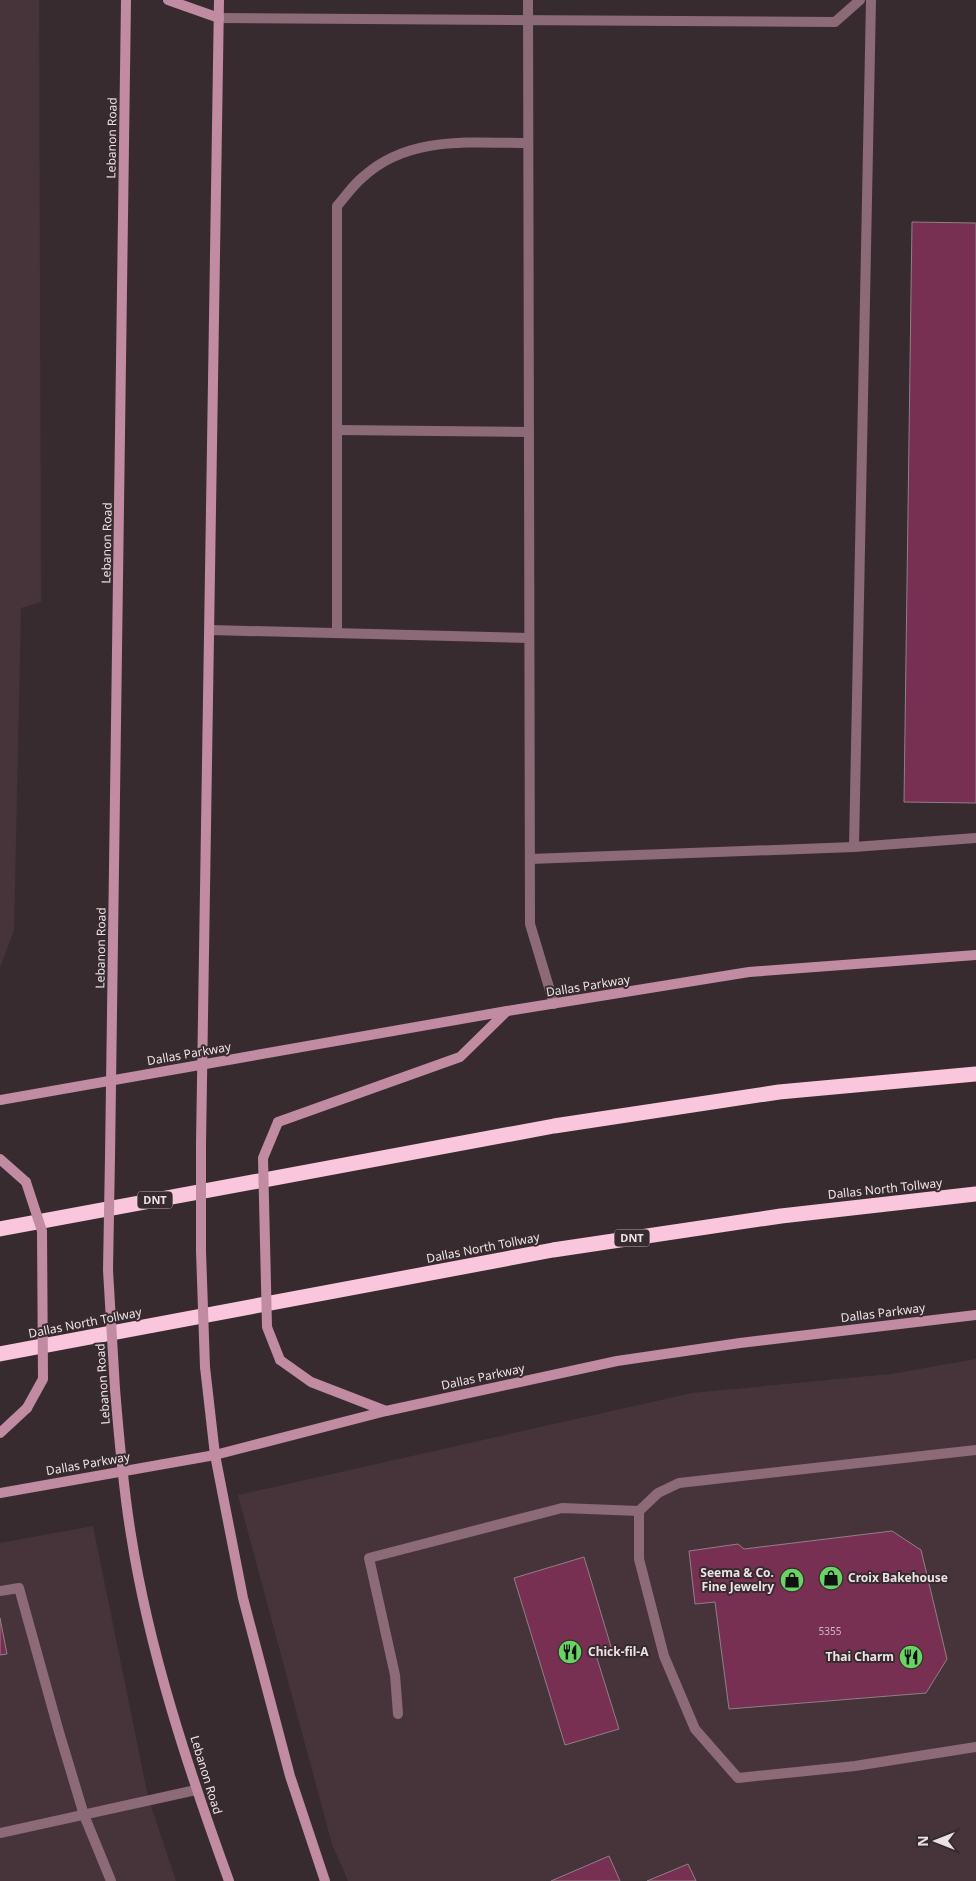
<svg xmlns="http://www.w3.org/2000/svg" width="976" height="1881" viewBox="0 0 976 1881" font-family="'Noto Sans',sans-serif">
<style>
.built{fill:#47343b}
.building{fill:#773052;stroke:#907f86}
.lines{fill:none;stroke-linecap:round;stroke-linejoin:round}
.service{stroke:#8c6a78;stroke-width:10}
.minor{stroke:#8c6a78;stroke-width:10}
.secondary{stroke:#c18ba1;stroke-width:10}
.motorway{stroke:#fac6db;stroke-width:15}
.secondary-bridge{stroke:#c18ba1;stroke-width:10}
.labels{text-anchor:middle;stroke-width:4;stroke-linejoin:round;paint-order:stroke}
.number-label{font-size:10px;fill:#ceb6c0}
.shield{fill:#382b30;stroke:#b5abaf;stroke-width:1}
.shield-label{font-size:11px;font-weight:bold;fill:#ebe2e5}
.street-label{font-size:12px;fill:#ebe2e5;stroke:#382b30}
.poi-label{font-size:12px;font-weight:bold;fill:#ebe2e5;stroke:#382b30;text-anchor:end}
</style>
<rect width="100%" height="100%" fill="#382b30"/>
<!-- built -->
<g class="built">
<polygon points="0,0 39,0 41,602 21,608 14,930 0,968"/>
<polygon points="976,1359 976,1881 348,1881 332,1844 238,1495 692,1393 891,1374"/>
<polygon points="93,1526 148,1797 176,1881 0,1881 0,1543"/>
</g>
<!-- building -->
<g class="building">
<polygon points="912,222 976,223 976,803 904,802"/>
<polygon points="892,1531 921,1550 947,1659 926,1693 729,1709 715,1602 695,1604 689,1551 738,1544 744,1549"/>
<polygon points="584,1557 612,1650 596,1655 619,1729 565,1745 514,1578"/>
<polygon points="0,1618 7,1654 0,1655"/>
<polygon points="609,1856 620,1881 551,1881"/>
<polygon points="688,1864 696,1881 647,1881"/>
</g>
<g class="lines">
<!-- service -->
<g class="service">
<polyline points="528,0 530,924 554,1004"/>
<polyline points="337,430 529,432"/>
<polyline points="210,630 529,638"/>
<path d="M337,633V206C345,197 353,185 363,177C409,135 471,143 528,143"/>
<polyline points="854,847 871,0"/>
<polyline points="530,859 854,847 976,838"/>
<polyline points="976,1450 679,1483 658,1493 639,1511 639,1559 664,1656 695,1729 738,1778 855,1766 976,1747"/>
<polyline points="0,1591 19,1588 59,1732 84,1815 111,1881"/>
<polyline points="398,1714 395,1675 369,1558 562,1508 639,1511"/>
<polyline points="0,1833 196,1790"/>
</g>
<!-- minor -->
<polyline class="minor" points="219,18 835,22 860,0"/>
<!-- secondary -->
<g class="secondary">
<polyline points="168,0 219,18"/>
<polyline points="0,1100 507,1011 749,972 976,955"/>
<polyline points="278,1122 460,1057 507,1011"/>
<polyline points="201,1144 219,0"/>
<polyline points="110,1157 126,0"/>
<polyline points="0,1159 26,1182"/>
<polyline points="280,1360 311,1382 386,1411"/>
<polyline points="205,1367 215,1455 243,1598 290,1776 325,1881"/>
<path d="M115,1389C119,1438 123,1487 131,1535C149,1651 189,1771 229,1881"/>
<polyline points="0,1433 27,1408"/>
<polyline points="0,1493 215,1455 386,1411 617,1361 740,1343 976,1315"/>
</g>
<!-- motorway -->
<g class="motorway">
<polyline points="0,1229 554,1126 779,1092 976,1074"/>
<polyline points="0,1354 553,1250 781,1216 976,1194"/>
</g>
<!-- secondary-bridge -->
<g class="secondary-bridge">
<polyline points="278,1122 263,1158 267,1327 280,1360"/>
<polyline points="201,1144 201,1251 205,1367"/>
<polyline points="110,1157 108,1270 115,1389"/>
<polyline points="26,1182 42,1231 43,1379 27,1408"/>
</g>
</g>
<!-- icons -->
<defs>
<g id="shop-disc" transform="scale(1.25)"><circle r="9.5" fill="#69d464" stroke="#382b30"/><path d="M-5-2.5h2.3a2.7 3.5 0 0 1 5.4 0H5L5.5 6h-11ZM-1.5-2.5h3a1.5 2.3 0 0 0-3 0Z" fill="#111"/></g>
<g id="restaurant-disc" transform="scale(1.25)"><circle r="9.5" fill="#69d464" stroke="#382b30"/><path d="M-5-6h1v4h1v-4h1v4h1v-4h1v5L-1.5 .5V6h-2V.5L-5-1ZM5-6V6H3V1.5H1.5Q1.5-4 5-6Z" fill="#111"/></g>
</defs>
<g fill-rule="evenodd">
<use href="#shop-disc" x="831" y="1578"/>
<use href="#shop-disc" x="792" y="1580"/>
<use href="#restaurant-disc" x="570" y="1652"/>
<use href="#restaurant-disc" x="911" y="1657"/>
</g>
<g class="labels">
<!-- number labels -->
<g class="number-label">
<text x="830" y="1635">5355</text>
</g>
<!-- shield labels -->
<g class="shield">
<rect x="137.5" y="1191.5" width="35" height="17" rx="4"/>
<rect x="614.5" y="1229.5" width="35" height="17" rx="4"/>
</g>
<g class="shield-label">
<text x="155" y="1204">DNT</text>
<text x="632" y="1242">DNT</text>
</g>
<!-- street labels -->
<g class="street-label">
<text transform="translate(112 138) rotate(-89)" y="4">Lebanon Road</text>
<text transform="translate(107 543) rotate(-89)" y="4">Lebanon Road</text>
<text transform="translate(101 948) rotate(-89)" y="4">Lebanon Road</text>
<text transform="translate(588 986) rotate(-9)" y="4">Dallas Parkway</text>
<text transform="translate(189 1054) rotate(-10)" y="4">Dallas Parkway</text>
<text transform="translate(885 1189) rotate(-6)" y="4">Dallas North Tollway</text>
<text transform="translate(483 1248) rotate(-11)" y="4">Dallas North Tollway</text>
<text transform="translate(883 1313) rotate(-7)" y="4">Dallas Parkway</text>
<text transform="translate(85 1323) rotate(-11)" y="4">Dallas North Tollway</text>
<text transform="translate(483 1377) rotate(-12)" y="4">Dallas Parkway</text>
<text transform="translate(103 1384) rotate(-94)" y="4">Lebanon Road</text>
<text transform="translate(88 1464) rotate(-10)" y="4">Dallas Parkway</text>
<text transform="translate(206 1775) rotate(73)" y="4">Lebanon Road</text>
</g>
<!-- poi labels -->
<g class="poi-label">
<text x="774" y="1577">Seema &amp; Co.<tspan x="774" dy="14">Fine Jewelry</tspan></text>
<text x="848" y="1582" text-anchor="start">Croix Bakehouse</text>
<text x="588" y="1656" text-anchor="start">Chick-fil-A</text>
<text x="894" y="1661">Thai Charm</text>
</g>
</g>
<!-- north arrow -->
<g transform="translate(936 1841) rotate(270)" stroke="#382b30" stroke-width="4" paint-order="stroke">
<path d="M0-4L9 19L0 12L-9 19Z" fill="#ebe2e5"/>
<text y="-8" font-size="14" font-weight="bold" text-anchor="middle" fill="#ebe2e5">N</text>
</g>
</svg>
